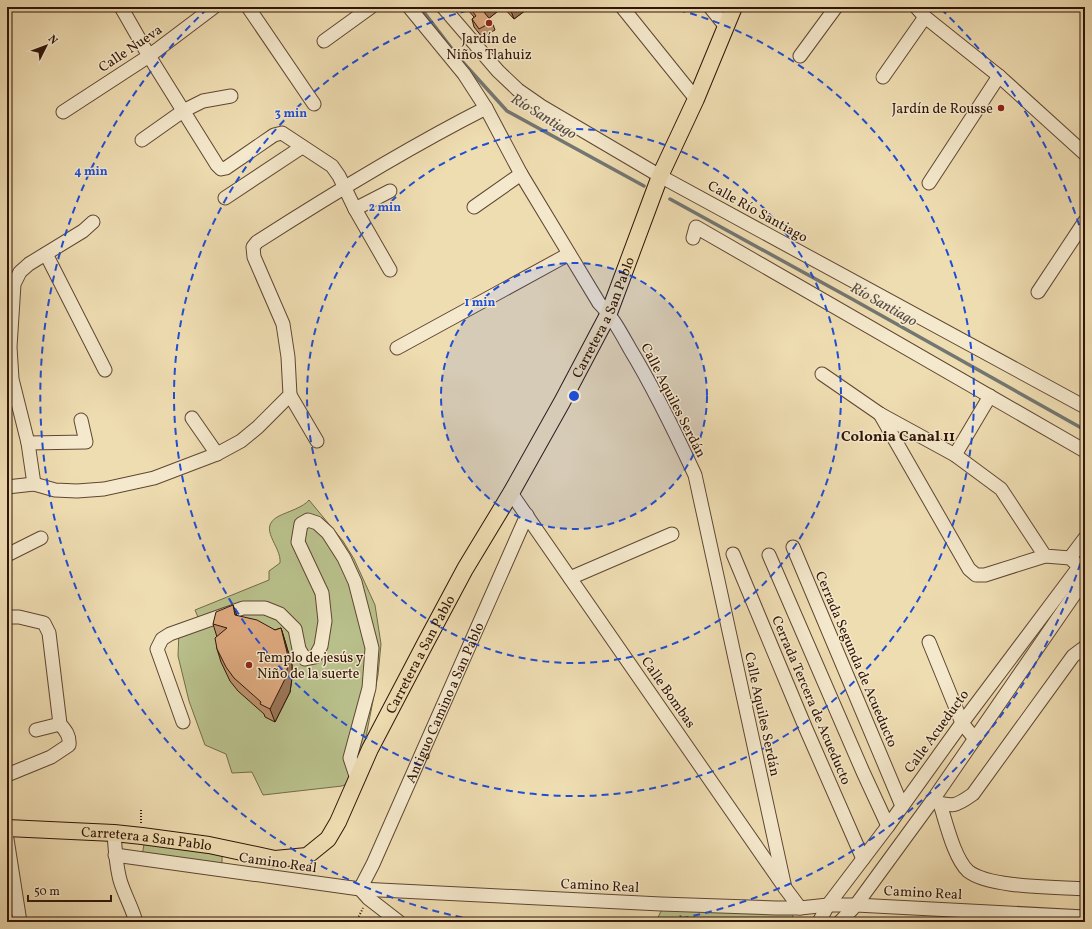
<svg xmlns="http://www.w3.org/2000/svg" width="1092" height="929" viewBox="0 0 1092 929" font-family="Vollkorn,serif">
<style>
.green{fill:#b9c18c;stroke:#746a4a}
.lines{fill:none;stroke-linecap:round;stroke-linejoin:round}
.stream{stroke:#737672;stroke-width:3.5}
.minor-casing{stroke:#5f4632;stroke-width:15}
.major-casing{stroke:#2f1407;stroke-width:18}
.path{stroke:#2f1407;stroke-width:2;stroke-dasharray:1 2;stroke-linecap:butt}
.minor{stroke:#f5e9cd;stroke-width:13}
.major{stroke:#efddb2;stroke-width:16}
.wall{fill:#bf926d;stroke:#2f1407}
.shaded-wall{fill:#9b7759;stroke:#2f1407}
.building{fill:#deaa7f;stroke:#2f1407}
.ring{fill:none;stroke:#1d4ed8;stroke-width:2;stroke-dasharray:7 5}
.poi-dot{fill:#8f2418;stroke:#f5e9cd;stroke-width:1.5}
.labels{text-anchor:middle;stroke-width:3;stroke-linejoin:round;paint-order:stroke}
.poi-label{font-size:14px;fill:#2f1407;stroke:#f5e9cd}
.street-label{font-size:14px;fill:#2f1407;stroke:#f5e9cd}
.water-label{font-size:15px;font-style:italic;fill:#574d45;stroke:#f5e9cd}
.neighbourhood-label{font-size:15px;font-weight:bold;fill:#2f1407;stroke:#f5e9cd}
.centre{fill:#1d4ed8;stroke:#f5e9cd;stroke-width:2}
.ring-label{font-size:12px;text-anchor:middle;font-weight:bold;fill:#1d4ed8;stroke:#f5e9cd;stroke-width:3;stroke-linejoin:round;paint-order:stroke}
</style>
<rect width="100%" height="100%" fill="#efddb2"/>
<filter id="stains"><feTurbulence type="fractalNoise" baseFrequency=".005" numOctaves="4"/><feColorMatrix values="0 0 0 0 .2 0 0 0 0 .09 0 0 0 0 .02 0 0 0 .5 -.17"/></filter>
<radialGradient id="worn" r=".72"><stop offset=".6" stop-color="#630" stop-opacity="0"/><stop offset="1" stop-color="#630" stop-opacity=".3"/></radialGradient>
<!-- green -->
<g class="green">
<path d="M309,500L343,541L354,559L375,605L381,644L378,675L364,747L349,783L342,786L263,795L252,772L232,773L226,754L205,745L189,701L178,656L179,631L200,622L195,610L269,580V571L280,563C282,546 256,528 279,516C287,512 304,507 309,500Z"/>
<polygon points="144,844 222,854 222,867 142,856"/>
<polygon points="665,902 794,907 792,922 656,922"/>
</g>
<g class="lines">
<!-- stream -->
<g class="stream">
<polyline points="420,7 459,58 507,111 644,186"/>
<polyline points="670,199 852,299 1085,430"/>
</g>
<!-- minor casing -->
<g class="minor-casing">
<g id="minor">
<polyline points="121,7 149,56 217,165 221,169 226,168 274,135 282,133 332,166 339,176 355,209 390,270"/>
<polyline points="248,7 314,104"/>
<path d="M409,7L464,74L486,108L521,174L599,303C612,316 621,333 630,349C655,390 675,432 695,475L785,888"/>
<polyline points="443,7 498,71 518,90 541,106 660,176 1085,407"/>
<polyline points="622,7 696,99"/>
<polyline points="710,7 726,27"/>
<polyline points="916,7 925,17 999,76 1085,154"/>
<polyline points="324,41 371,7"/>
<polyline points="800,56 836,7"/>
<polyline points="883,77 925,17"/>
<polyline points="63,112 149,56 214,7"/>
<polyline points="142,140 183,111 203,101 231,96"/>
<polyline points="929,183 999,76"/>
<polyline points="225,198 302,147"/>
<polyline points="474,207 521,174"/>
<polyline points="355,209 390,191"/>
<polyline points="693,238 696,227 1085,451"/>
<polyline points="46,254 105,370"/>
<polyline points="1038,292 1085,221"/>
<polyline points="397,348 569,254"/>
<polyline points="822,374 880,414 955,455 1001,489 1045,556 1070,558 1085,572"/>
<polyline points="290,395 317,441"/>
<polyline points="880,414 969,569 976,575 985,575 1045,556"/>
<polyline points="192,418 217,454"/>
<polyline points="28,443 86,442 81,420"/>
<polyline points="955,455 990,396"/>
<polyline points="34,484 28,443 12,379 10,347 14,284 20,272 29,264 83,231 93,222"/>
<path d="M7,487L34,484L55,490L77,491L104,489L154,478L217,454L241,441L258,427L290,395L288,357L283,324L254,257L253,247L257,242C332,194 407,148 486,108"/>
<polyline points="511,493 785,888 800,908"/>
<polyline points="793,547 902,806"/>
<polyline points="733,554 806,729 863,859"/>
<polyline points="7,555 41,538"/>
<polyline points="769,555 863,772 888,826"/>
<polyline points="1070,558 1085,538"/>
<polyline points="570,578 672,534"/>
<path d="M7,617H19L44,623L49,633L60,724C66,731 70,736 69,745L51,757L7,775"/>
<polyline points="929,642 962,723 975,739"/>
<polyline points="183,722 157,649 162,639 170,634 243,608 265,608 280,614 295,629 299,649 305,659 315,657 321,646 325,621 322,593 298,542 301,524 308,520 317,523 328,533 344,558 355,582 372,648 369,688 350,758 357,779"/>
<polyline points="36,730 60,724"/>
<path d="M932,801C953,807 955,807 973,794L1073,656L1085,647"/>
<path d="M940,804C946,822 954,858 968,871C989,888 1057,887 1085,889"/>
<path d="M114,833C115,849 116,865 120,880C124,894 132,907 136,922"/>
<polyline points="7,839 20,922"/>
<polyline points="115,855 360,889 661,904 776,908 800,908 828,905 856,905 1085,917"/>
<path id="s1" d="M399,922L368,898L360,889L373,864L527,515"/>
<polyline points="819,922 828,905 888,826 962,723 1079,567 1085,565"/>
<polyline points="840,922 856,905 932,801 1085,579"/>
</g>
</g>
<!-- major casing -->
<g class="major-casing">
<g id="major">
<path id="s2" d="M7,828L114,833L142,836L209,845L275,859L307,856L328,839L338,822L370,749L426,642L465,569L511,493L562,402L609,313L660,176L696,99L734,7"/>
</g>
</g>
<!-- path -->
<g class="path">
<polyline points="141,810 141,823"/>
<polyline points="699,918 707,922"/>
<polyline points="356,922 363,908"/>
<polyline points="678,922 681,915"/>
</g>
<!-- minor -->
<use href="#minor" class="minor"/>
<!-- major -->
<use href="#major" class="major"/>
</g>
<!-- wall -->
<g class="wall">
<polygon points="467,7 530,7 514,19 503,7 489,18 492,22 495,30 482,37 474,27 472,19 474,17 468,10"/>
<polygon points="233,605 237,616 275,630 281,628 285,641 292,665 292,678 290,692 275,722 265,717 264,714 238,691 230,681 221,662 217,649 217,637 213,624"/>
</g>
<!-- shaded-wall -->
<g class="shaded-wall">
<polygon points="490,7 503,7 487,20 484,12"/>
<polygon points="517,7 530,7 514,19 511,11"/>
<polygon points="233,605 238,618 235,615"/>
<polygon points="281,628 285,641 292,665 292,678 290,692 275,722 270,709"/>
</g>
<!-- building -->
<g class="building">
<polygon points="469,7 490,7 484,12 492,22 479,29 472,19 476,16"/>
<polygon points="507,7 517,7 511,11"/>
<polygon points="233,605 235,615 257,620 275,630 281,628 287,652 288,665 285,679 270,709 260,704 261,702 234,678 226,667 217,649 215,638 227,628 213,624 216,612"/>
</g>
<!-- distance rings -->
<circle cx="574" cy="396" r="133" fill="#1d4ed8" fill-opacity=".12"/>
<g class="ring">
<circle cx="574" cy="396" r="133"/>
<circle cx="574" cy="396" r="267"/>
<path d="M667 7A400 400 0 1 1 481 7"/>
<path d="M1084 552A533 533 0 0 1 662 922M486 922A533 533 0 0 1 207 9M941 9A533 533 0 0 1 1084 240"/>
</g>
<!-- markers -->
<g class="poi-dot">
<circle cx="489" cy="23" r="4"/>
<circle cx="1001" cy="108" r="4"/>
<circle cx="249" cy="665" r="4"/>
</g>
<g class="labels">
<!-- poi labels -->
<g class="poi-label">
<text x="489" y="43">Jardín de<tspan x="489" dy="16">Niños Tlahuiz</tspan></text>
<text x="993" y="113" text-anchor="end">Jardín de Rousse</text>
<text x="257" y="662" text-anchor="start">Templo de jesús y<tspan x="257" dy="16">Niño de la suerte</tspan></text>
</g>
<!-- street labels -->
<g class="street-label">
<text transform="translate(130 48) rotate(-34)" y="5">Calle Nueva</text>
<text transform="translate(758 211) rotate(29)" y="5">Calle Río Santiago</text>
<text dy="5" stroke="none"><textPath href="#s2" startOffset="920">Carretera a San Pablo</textPath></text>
<text transform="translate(674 400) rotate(63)" y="5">Calle Aquiles Serdán</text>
<text dy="5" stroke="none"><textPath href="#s2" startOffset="536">Carretera a San Pablo</textPath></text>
<text transform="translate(857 659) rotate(67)" y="5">Cerrada Segunda de Acueducto</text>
<text transform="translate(669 692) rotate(55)" y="5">Calle Bombas</text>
<text transform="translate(812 700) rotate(67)" y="5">Cerrada Tercera de Acueducto</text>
<text dy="5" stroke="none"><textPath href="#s1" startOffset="256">Antiguo Camino a San Pablo</textPath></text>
<text transform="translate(763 714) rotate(78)" y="5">Calle Aquiles Serdán</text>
<text transform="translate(936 731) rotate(-54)" y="5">Calle Acueducto</text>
<text dy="5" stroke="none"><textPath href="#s2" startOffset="140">Carretera a San Pablo</textPath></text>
<text transform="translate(278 862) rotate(8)" y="5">Camino Real</text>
<text transform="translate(600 885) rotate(3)" y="5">Camino Real</text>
<text transform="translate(923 892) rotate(3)" y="5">Camino Real</text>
</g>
<!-- water labels -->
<g class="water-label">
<text transform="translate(544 116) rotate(31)" y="5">Río Santiago</text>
<text transform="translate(884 304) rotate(29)" y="5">Río Santiago</text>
</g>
<!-- neighbourhood labels -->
<g class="neighbourhood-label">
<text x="898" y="441">Colonia Canal 11</text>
</g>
</g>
<circle cx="574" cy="396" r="6" class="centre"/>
<g class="ring-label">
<text x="291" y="117">3 min</text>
<text x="91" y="175">4 min</text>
<text x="385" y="211">2 min</text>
<text x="480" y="306">1 min</text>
</g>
<!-- margin -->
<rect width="1092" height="929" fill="none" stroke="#efddb2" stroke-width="24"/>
<rect x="8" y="8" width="1076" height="913" fill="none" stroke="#2f1407" stroke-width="2"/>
<rect x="12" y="12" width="1068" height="905" fill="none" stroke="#2f1407"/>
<!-- north arrow -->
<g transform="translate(46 46) rotate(48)" stroke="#f5e9cd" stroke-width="3" paint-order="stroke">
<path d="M0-3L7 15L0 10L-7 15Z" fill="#2f1407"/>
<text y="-6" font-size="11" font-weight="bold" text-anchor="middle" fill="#2f1407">N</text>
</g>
<!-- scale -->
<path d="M28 895v6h83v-6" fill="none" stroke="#2f1407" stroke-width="2"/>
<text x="34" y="895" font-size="12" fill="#2f1407" stroke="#f5e9cd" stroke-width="3" paint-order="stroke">50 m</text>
<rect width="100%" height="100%" filter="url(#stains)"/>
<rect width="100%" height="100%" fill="url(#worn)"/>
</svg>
